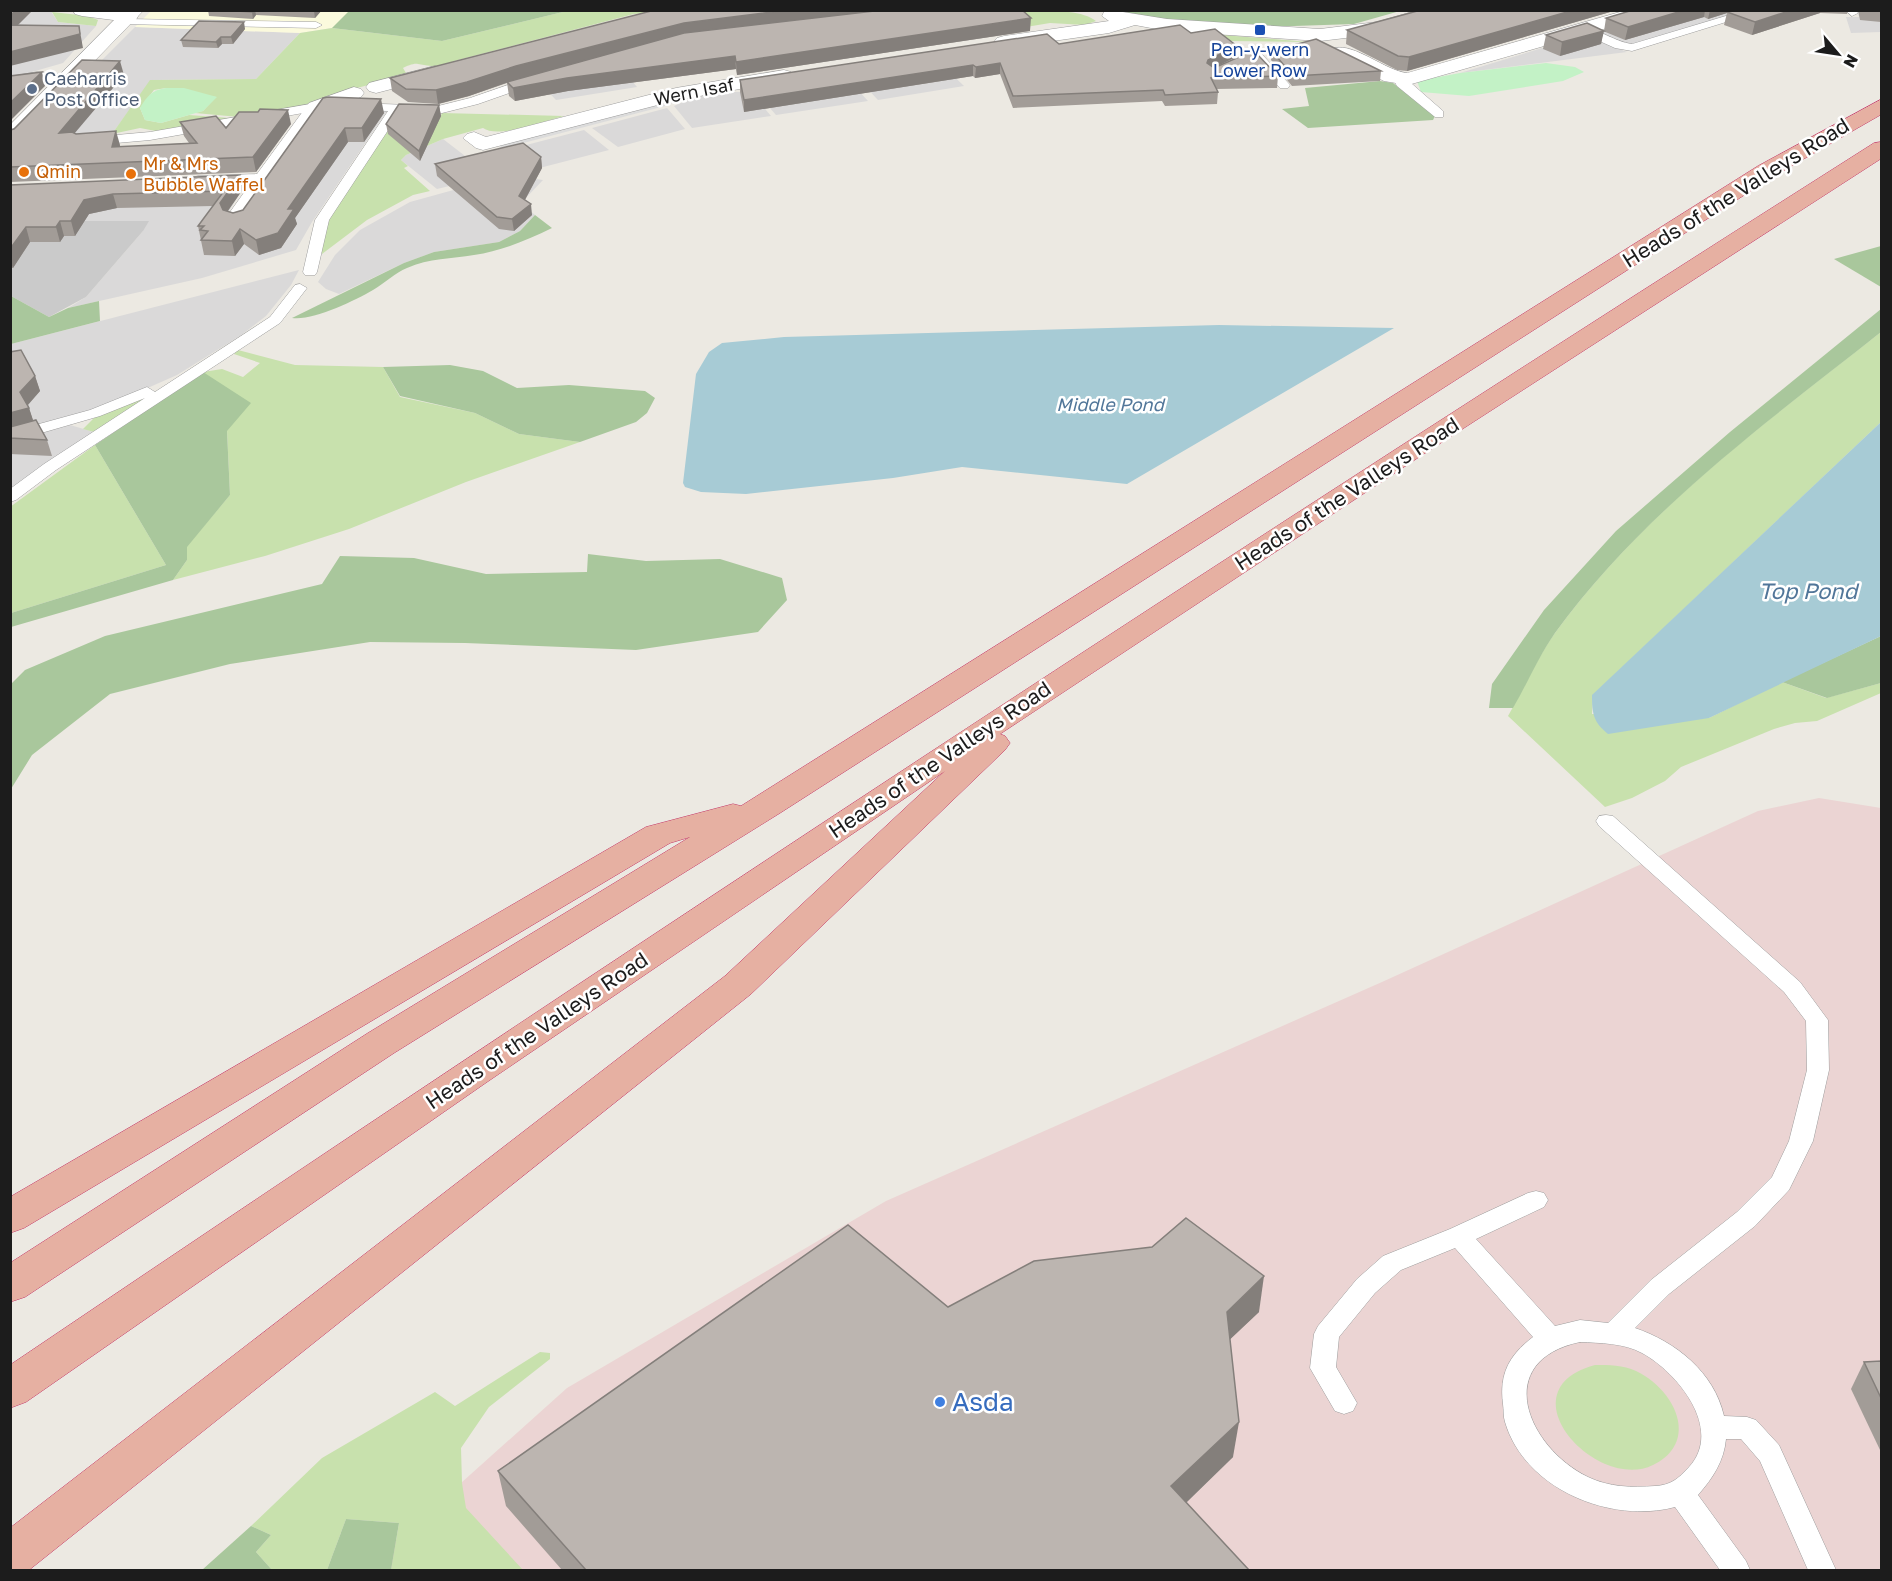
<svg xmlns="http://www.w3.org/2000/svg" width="1892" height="1581" viewBox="0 0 1892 1581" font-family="'Golos Text',sans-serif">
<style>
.residential{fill:#dad9d9}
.commercial{fill:#ebd4d3}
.education{fill:#fbfadd}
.religious{fill:#cacaca}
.grass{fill:#c8e1ad}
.forest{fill:#a9c79c}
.park{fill:#c3f2c6}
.parking{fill:#dcdcdc}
.water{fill:#a7cbd5}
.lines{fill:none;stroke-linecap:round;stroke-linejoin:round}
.service-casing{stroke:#9d9d9d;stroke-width:1}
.minor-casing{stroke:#9d9d9d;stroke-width:1}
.tertiary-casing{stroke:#9d9d9d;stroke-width:1}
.trunk-casing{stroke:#c33769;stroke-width:1}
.service{fill:#fff;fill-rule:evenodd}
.minor{fill:#fff;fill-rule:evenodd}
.tertiary{fill:#fff;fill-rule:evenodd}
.trunk{fill:#e6b0a2;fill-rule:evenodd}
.wall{fill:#a29c97}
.shaded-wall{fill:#847f7b}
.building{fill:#bcb5b0;stroke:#847f7b;stroke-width:1.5}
.transit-dot{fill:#1a4fb4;stroke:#fff;stroke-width:2}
.service-dot{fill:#5c6f8a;stroke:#fff;stroke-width:2}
.food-dot{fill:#e8710a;stroke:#fff;stroke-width:2}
.shop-dot{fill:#3f7fe0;stroke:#fff;stroke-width:2}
.labels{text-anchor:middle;stroke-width:5;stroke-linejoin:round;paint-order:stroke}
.far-transit-label{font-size:18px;fill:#164399;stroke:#fff}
.far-service-label{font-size:18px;fill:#4e5e75;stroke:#fff;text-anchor:start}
.far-street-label{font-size:18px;fill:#1c1c1c;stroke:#fff}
.far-food-label{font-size:18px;fill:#c56008;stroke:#fff;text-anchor:start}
.far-water-label{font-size:18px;font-style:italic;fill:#517699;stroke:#fff}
.street-label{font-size:21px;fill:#1c1c1c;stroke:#fff}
.water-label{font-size:22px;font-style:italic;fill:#517699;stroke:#fff}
.near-shop-label{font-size:26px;fill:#366cbe;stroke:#fff;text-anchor:start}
</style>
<rect width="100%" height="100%" fill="#ece9e2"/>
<!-- residential -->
<g class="residential">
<polygon points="11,11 54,11 52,13 58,22 96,26 63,63 11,78"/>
<polygon points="1671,11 1755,11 1647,43 1624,46 1594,33"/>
<polygon points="1857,11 1881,11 1881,32 1851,33 1846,17 1859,17"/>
<polygon points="135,27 300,33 256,79 151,80 112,134 73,139 75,87"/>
<polygon points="1586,35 1627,52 1460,73 1542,48"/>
<polygon points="940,63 964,86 878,100 864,85"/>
<polygon points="620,67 637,87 556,100 539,82"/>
<polygon points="846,77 868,101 776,115 756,92"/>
<polygon points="722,92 751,92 771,116 692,128 674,106 697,96"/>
<polygon points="667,108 685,129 618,147 592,128"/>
<polygon points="328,109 387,111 312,222 296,250 202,278 68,308 86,297 143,231 11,221 16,197 244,187 224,219"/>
<polygon points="584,130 609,150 524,172 499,152"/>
<polygon points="443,139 491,176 437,189 401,160 406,155"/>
<polygon points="523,177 543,180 521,203 535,215 520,231 499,242 434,252 404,263 339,294 326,289 318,282 335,255 360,230 410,202 497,178"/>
<polygon points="299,270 291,285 266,316 240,336 177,375 125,398 67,418 11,430 11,344"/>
<polygon points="70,425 94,432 11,491 11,440"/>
</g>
<!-- commercial -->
<polygon class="commercial" points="1819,798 1881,808 1881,1570 364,1570 567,1388 886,1201 1382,982 1758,811"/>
<!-- education -->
<polygon class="education" points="152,10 567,11 332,28 300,33 135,27"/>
<!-- religious -->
<polygon class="religious" points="10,221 149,221 143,231 86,297 49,317 11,296"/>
<!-- grass -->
<g class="grass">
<path d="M1011,10C1033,11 1079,7 1096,21L1085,25L1050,23L1026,27Z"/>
<path d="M567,11H675L634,14L454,61C443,69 430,66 418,64C414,63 407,66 403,68L406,73L402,76L327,96L306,105L239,117L195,113L203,111L216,97L166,88L154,90L140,108L145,120L161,123L189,115L230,118L161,132L140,128L112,134L150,80L256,79L300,33L332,28L442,41Z"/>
<polygon points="52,12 88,16 98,20 96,26 58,22"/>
<polygon points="1198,33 1310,42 1228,41"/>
<path d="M442,113L564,116C545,121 498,139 483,128L443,139L406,155L401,160L408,166L404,168L430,191L413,195L367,220L322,254C319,214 373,152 396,120H439Z"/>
<path d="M1881,332V422L1593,695L1592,714L1709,718L1782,682L1826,698L1881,683V693L1817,721L1795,723L1774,729L1681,767L1665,781L1632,798L1605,807L1508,716C1524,689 1537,658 1555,633C1642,513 1766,422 1881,332Z"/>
<polygon points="238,350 295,365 383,367 400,397 475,413 519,434 580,442 466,482 349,529 265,556 173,580 187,560 186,547 230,495 227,430 241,412 203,372 222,369 243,377 260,363 234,354"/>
<polygon points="159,390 94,432 83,429 94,418"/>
<polygon points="95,445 166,565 11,613 10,507"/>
<polygon points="540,1352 550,1353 550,1359 489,1407 461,1448 462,1483 466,1508 523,1570 391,1570 399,1523 346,1519 327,1570 272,1570 256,1552 271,1535 251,1526 322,1458 435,1392 455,1406"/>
<path d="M1595,1365C1609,1365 1623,1365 1636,1371C1674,1389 1701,1441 1653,1465C1596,1493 1502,1390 1595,1365Z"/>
</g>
<!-- forest -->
<g class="forest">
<polygon points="349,11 349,10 567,11 442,41 332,28"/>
<polygon points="1117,11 1400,11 1354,24 1294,26 1242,26 1166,19"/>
<polygon points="1380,81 1393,83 1435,116 1433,120 1308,128 1282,109 1309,106 1305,88"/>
<path d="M535,215L552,228C527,240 502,251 474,255C452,259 429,258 407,268C395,273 385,283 373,290C354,301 313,321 292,318L404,263L434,252L499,242L520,231Z"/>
<polygon points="1881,246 1881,287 1834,259"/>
<polygon points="11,296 49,317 68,308 99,301 100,321 11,344"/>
<path d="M1881,309V332C1766,423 1642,513 1555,633C1539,656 1527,684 1513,708H1489L1492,684L1544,610L1616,531L1730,432Z"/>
<polygon points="450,365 483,371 517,388 569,385 645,391 655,398 647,413 636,422 580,442 519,434 475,413 400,396 383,367"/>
<polygon points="203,372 251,403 227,431 230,495 187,547 187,560 173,580 11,627 11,613 166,565 95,445"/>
<polygon points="588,554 646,561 720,559 782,578 787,600 758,632 636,650 465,643 370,642 230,664 110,694 32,755 11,789 11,684 25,670 105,636 322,584 340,556 414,558 486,574 587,572"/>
<polygon points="1881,636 1881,683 1827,698 1782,682"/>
<polygon points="346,1519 399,1523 391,1570 327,1570"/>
<polygon points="251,1526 271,1535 256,1552 272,1570 202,1570"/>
</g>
<!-- park -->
<g class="park">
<polygon points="1546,63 1575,67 1584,72 1563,81 1469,96 1421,92 1417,81 1460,73"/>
<path d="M166,88H184L217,97L203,111L161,123L145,120L140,108C147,96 152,90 166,88Z"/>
</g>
<!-- parking -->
<polygon class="parking" points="693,94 665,106 497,150 505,142"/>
<!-- water -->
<g class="water">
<polygon points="1219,325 1394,328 1127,484 962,467 893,478 746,494 701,492 685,487 683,483 696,374 709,352 722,343 784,337"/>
<path d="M1881,422V636L1709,718L1608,734C1593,722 1592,713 1592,695Z"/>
</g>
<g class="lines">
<!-- service casing -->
<g class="service-casing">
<g id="service">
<path d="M1746,10H1765L1632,51L1615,48L1575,30L1577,28C1594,25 1614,42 1632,44Z"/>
<polygon points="1845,10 1856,10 1858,13 1852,16"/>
<polygon points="124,19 316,22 322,25 316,28 120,24 120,20"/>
<polygon points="1255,50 1259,51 1290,85 1288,88 1280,88 1253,59 1247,58 1247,54"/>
<polygon points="1399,75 1403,76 1443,111 1443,117 1435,117 1397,86 1393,79"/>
<polygon points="531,77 535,78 535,84 478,104 438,114 400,112 329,220 317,272 315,275 305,275 303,272 315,220 388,111 358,110 352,106 354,103 438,106 470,98"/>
<polygon points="316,103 322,107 320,110 150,140 94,145 88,141 94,137 150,132"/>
<polygon points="300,284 307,288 280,323 56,470 16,500 10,502 10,489 44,464 145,398 100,416 10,442 10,432 90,410 142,389 147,387 155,392 270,317 295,285"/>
<path d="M1606,815L1613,816L1800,982L1828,1020L1829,1070L1813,1141L1789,1190L1755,1226L1669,1294L1635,1328C1676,1342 1714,1372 1724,1416L1747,1417L1756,1420L1779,1445L1836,1570H1808L1760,1461L1741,1439H1726C1724,1461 1713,1478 1698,1495L1746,1561L1750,1570H1720L1675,1507C1612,1524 1525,1490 1505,1422C1503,1416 1504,1410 1503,1404C1499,1374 1509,1355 1533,1337L1455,1248L1401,1270L1375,1293L1339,1337L1336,1367L1357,1403L1353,1411L1344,1414L1335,1411L1310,1368L1314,1334L1318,1326L1357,1279L1383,1256L1450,1229L1528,1193L1536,1191L1544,1193L1548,1200L1544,1207L1476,1239L1555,1326L1580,1320L1608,1323L1651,1280L1737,1212L1772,1177L1789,1141L1807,1070L1806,1021L1784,992L1599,826L1596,821L1599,816ZM1580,1342C1600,1343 1624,1343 1642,1353C1677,1372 1724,1429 1689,1467C1678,1479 1671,1485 1655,1486C1632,1488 1609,1487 1588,1477C1527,1447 1491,1361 1580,1342Z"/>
</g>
</g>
<!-- minor casing -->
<g class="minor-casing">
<g id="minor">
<polygon points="73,10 130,10 136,12 138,16 136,20 129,22 82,16 75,14"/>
<polygon points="1110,10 1167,19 1320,29 1377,22 1419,10 1450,10 1448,14 1379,34 1320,41 1167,31 1135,25 1109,33 1004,48 997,46 994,42 997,38 1004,36 1109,21 1102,16 1104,12"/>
<path d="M1627,10H1658L1656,14L1408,85L1384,81L1334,56L1331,52L1334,48C1355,43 1384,70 1407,73Z"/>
<polygon points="435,66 442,68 445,72 442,76 376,93 369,91 366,87 369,83"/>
<polygon points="784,70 791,72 794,76 791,80 677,100 483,150 476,148 463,138 467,134 474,132 486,137 676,88"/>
<polygon points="37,72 74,75 77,79 74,83 37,84 10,89 10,77"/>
<polygon points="354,87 361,89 364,93 361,97 323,111 244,224 236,226 228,224 225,219 248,187 198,190 190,188 187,183 190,178 198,176 257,174 309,103"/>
</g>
</g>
<!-- tertiary casing -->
<g class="tertiary-casing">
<polygon id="tertiary" points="124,10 144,10 17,141 10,143 10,125"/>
</g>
<!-- trunk casing -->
<g class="trunk-casing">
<g id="trunk">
<polygon points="1882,99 1882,114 1774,176 780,813 394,1053 25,1297 10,1302 10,1263 368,1033 690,837 670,843 24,1228 10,1233 10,1197 646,827 733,804 741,806 1758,166"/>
<path d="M1882,142V158L1419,457L1000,734L1005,736L1010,743L1005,750L751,994L29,1570H10V1528L725,976L945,771L487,1082L26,1402L10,1408V1365C626,949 1247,541 1874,143Z"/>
</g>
</g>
<!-- service -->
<use href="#service" class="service"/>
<!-- minor -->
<use href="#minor" class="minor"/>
<!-- tertiary -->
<use href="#tertiary" class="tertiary"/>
<!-- trunk -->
<use href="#trunk" class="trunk"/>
</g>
<!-- wall -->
<g class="wall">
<polygon points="208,10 322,10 315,18 256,15 253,19 209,16"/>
<polygon points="1421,10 1617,10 1407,71 1397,70 1346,44 1347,30"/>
<polygon points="1633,10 1848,10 1847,14 1820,13 1752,35 1724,25 1727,13 1708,19 1704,17 1625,40 1603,31 1601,44 1560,56 1543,49 1546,35 1604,31 1606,18"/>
<polygon points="1858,10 1881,10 1881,22 1860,20"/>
<polygon points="245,29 233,44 222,44 218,48 183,47 181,40"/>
<polygon points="1030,31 737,75 736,69 568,91 515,101 509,96 507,83 469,96 438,104 408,102 392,91 390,78"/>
<polygon points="1191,33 1237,46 1236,57 1214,68 1278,76 1277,88 1216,89 1218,92 1217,104 1165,106 1162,101 1013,108 1000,74 975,78 973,76 744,112 740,92 740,80 1059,44"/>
<polygon points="1272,51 1381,71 1380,81 1292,86 1271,60"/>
<polygon points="124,75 74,133 120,145 120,147 189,143 184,136 180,122 226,128 291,124 256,172 10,182 10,130"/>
<polygon points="323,98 384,113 364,142 348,142 295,218 297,224 281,248 259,255 244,244 235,256 204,255 198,226 213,206 117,208 89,214 75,236 64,236 60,242 30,242 13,268 10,268 10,185 243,189 227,212 233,213 243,210"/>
<polygon points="439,105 441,116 420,161 388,134 386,124"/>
<polygon points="541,157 542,168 525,200 532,215 514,231 499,229 437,176 435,164"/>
<polygon points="10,352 35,376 40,391 28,405 33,421 47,440 52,456 10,454"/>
<polygon points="948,1307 1259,1312 1230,1339 1233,1457 1186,1503 1249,1570 562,1570 506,1506 498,1471"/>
<polygon points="1881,1361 1881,1452 1851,1389 1864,1362"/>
</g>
<!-- shaded-wall -->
<g class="shaded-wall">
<polygon points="16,10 33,10 10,33 10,16"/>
<polygon points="253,10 255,10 256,15 253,19 252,12"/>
<polygon points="315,10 322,10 315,18 314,11"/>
<polygon points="788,10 897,10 517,79 469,96 438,104 436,90 516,66 684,23"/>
<polygon points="1574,10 1617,10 1407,71 1409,57"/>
<polygon points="1685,10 1705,10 1704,17 1625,40 1628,27"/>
<polygon points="1710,10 1736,10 1727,12 1727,13 1708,19"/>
<polygon points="1792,10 1821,10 1820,13 1752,35 1755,22"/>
<polygon points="1031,18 1030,31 737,75 736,62"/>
<polygon points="244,22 245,29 233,44 231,37"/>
<polygon points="79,26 83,48 10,66 10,52"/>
<polygon points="1604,31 1601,44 1560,56 1562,42"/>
<polygon points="221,37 222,44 218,48 216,42"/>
<polygon points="1237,46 1236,57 1207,71 1207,63 1208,60"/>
<polygon points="735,56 736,69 568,91 515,101 513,88 567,78"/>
<polygon points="120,61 124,75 63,147 59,133"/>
<polygon points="1000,63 1000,74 975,78 976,67"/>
<polygon points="973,65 973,76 744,112 744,100"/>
<polygon points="42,72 45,86 10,121 10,103"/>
<polygon points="381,99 384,113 364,142 362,128"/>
<polygon points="439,105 441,116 420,161 419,151"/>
<polygon points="288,110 291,124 256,172 253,157"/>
<polygon points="345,128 348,142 295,218 297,224 281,248 259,255 256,240 288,209"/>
<polygon points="116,131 120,145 116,161 112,147"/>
<polygon points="541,157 542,168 521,207 519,196"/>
<polygon points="240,175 243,189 223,218 220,203"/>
<polygon points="113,194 117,208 89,214 75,236 71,221 84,200"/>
<polygon points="531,204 532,215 514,231 512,219"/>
<polygon points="60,221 64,236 60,242 56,227"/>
<polygon points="26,227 30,242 13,268 10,261 10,249"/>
<polygon points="240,229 244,244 235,256 232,241"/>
<polygon points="35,376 40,391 25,408 20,392"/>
<polygon points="29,408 34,423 10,430 10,413"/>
<polygon points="1264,1276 1259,1312 1222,1347 1227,1312"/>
<polygon points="1239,1422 1233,1457 1167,1521 1171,1486"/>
</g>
<!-- building -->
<g class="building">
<polygon points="10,10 16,10 10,16"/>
<polygon points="221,10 253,10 252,12"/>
<polygon points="655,10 788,10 684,23 516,66 467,82 436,90 406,89 390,78"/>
<polygon points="883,10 1022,10 1031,18 736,62 735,56 567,78 513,88 507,82 684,33"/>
<polygon points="1421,10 1574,10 1409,57 1398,56 1347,30"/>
<polygon points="1633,10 1685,10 1628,27 1606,18"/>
<polygon points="1732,10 1792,10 1755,22 1727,12"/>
<polygon points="199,21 244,22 231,37 221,37 216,42 181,40"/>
<polygon points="1587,23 1604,31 1562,42 1546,35"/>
<polygon points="10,25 79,26 80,34 10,52"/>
<polygon points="1180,25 1191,33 1215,29 1237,46 1208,60 1207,63 1214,68 1248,53 1256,53 1278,76 1211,78 1218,92 1165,95 1163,90 1013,96 1000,63 976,67 973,65 744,100 740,80 1047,34 1059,44"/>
<polygon points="1316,39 1381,71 1293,76 1272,51"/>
<polygon points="82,60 120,61 59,133 72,132 76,134 116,131 112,147 197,143 180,122 216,116 226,128 239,112 258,112 260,109 288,110 253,157 10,167 10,130 14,129"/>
<polygon points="42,72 10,103 10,76"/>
<polygon points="328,97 381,99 362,128 345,128 288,209 294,209 278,233 256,240 240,229 232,241 201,240 208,231 200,230 204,226 198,226 224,191 113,194 84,200 71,221 60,221 56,227 26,227 10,249 10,185 240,175 220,203 223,210 233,213 243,210 323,98"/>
<polygon points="399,104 439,105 419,151 386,124"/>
<polygon points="523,143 541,157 519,196 531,204 512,219 497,217 435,164"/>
<polygon points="21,350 35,376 20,392 29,408 10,413 10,352"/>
<polygon points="36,420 47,440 10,438 10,427"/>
<polygon points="1186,1218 1264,1276 1227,1312 1239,1422 1171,1486 1249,1570 586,1570 498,1471 848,1225 948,1307 1034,1261 1152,1247"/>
<polygon points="1881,1361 1881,1398 1864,1362"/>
</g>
<!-- markers -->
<rect class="transit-dot" x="1254" y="24" width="12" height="12" rx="3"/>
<circle class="service-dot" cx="32" cy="89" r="6"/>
<g class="food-dot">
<circle cx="24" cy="172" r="6"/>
<circle cx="131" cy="174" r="6"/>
</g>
<circle class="shop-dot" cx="940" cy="1402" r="6"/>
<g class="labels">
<!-- far-transit labels -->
<g class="far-transit-label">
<text x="1260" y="56">Pen-y-wern<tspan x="1260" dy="21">Lower Row</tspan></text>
</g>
<!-- far-service labels -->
<g class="far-service-label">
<text x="44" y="85">Caeharris<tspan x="44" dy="21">Post Office</tspan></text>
</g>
<!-- far-street labels -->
<g class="far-street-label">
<text transform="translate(694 92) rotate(-11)" y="6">Wern Isaf</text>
</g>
<!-- far-food labels -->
<g class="far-food-label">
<text x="143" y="170">Mr &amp; Mrs<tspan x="143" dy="21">Bubble Waffel</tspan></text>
<text x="36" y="178">Qmin</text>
</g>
<!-- far-water labels -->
<g class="far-water-label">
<text x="1110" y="411">Middle Pond</text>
</g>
<!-- street labels -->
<g class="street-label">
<text transform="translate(1736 193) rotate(-32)" y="7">Heads of the Valleys Road</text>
<text transform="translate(1347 494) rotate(-33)" y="7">Heads of the Valleys Road</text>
<text transform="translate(940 760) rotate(-34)" y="7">Heads of the Valleys Road</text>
<text transform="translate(537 1031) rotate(-34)" y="7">Heads of the Valleys Road</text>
</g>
<!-- water labels -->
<g class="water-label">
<text x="1808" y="599">Top Pond</text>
</g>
<!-- near-shop labels -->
<g class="near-shop-label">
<text x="952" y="1411">Asda</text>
</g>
</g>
<!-- border -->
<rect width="1892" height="1581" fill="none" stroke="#1c1c1c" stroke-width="24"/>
<!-- north arrow -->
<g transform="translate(1838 54) rotate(119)" stroke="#ffffff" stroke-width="4.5" paint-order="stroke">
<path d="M0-4.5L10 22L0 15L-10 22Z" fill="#1c1c1c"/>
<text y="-9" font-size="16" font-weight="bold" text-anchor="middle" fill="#1c1c1c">N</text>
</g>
</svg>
